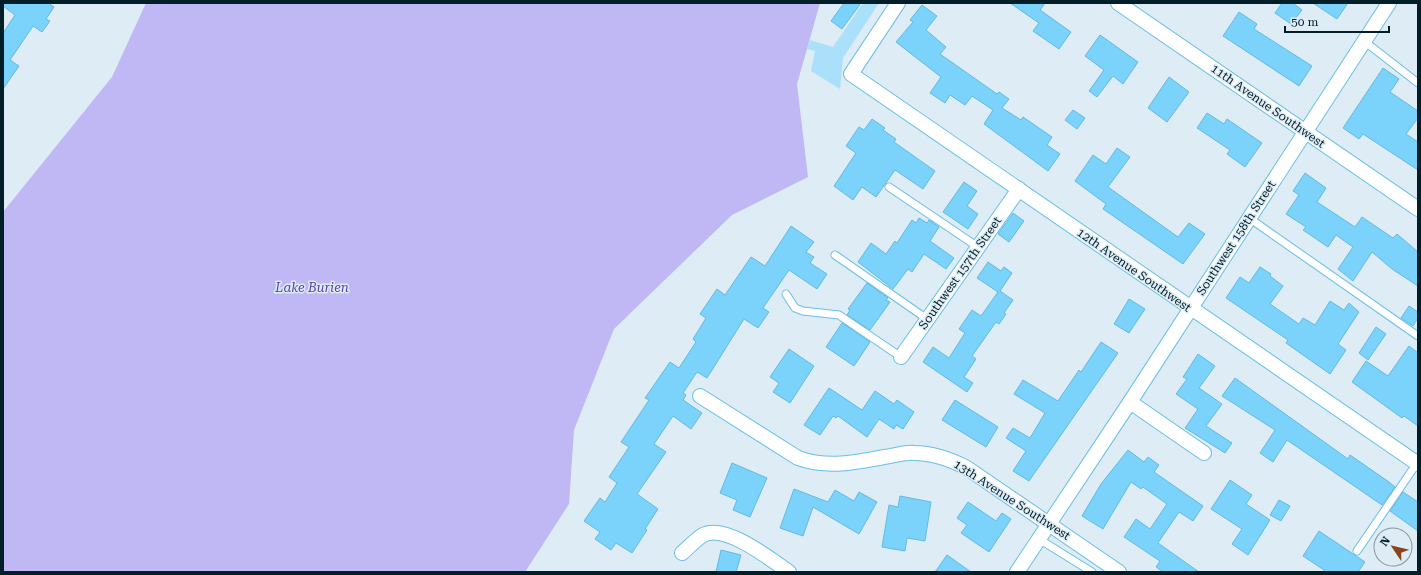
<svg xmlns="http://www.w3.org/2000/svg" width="1421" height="575" viewBox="0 0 1421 575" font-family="'Roboto Serif',serif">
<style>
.green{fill:#abe0fa}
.water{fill:#bfb8f5}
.building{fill:#7bd2fa;stroke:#63bae1}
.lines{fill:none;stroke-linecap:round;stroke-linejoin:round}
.lane-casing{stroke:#68bfe6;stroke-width:9}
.street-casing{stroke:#68bfe6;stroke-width:16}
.lane{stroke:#fff;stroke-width:7}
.street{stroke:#fff;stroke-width:14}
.labels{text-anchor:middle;stroke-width:3;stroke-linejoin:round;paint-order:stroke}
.street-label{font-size:12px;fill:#021e29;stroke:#ddecf5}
.water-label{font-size:13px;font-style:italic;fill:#5a3daf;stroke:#ddecf5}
</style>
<rect width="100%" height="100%" fill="#ddecf5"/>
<!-- green -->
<polygon class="green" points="863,3 879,3 843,58 840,89 811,71 815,51 807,49 810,40 833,47"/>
<!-- water -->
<polygon class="water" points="146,3 820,3 797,84 808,177 732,215 614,329 574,430 569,504 525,572 3,572 3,212 112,77"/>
<!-- building -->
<g class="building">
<polygon points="3,3 48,3 54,7 46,19 50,21 42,32 33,26 10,60 19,66 3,89 3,33 15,15 3,6"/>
<polygon points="844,3 861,3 842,29 831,21"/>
<polygon points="1010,3 1045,3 1040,10 1071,32 1059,49 1033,31 1039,23"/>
<polygon points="1282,3 1293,3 1302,10 1291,24 1275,13"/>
<polygon points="1313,3 1348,3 1337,19"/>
<polygon points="922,5 937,16 926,30 946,47 940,54 997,94 999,92 1009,99 1002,108 1021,120 1023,117 1052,137 1047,145 1060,154 1048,171 984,124 993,110 972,96 965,105 950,95 945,103 930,93 941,77 896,42 913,22 910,20"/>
<polygon points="1239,12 1257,24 1254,29 1312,66 1299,86 1223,36"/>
<polygon points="1100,35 1138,62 1123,84 1113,76 1097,97 1089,91 1104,70 1085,56"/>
<polygon points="1383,68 1399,79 1390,92 1418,111 1418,118 1406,134 1418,142 1418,170 1363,134 1359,139 1343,128"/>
<polygon points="1169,77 1189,92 1167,122 1148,108"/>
<polygon points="1073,110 1085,118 1077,129 1065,120"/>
<polygon points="1207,113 1224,124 1227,119 1262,143 1245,167 1227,154 1230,150 1197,128"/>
<polygon points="872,119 885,128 883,130 896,139 894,142 935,171 923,189 895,170 876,197 862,187 853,200 834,186 856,153 846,146 859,127 864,130"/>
<polygon points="1117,148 1130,157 1108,187 1178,237 1189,223 1205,234 1183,264 1103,209 1106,204 1075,181 1093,155 1106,164"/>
<polygon points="1305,173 1326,188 1317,202 1355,227 1362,217 1393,238 1397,234 1418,252 1418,286 1392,269 1372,252 1353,281 1338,269 1353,247 1336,235 1328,247 1303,230 1306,227 1286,214 1299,195 1293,191"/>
<polygon points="964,182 977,191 967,206 978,214 968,229 943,212"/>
<polygon points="1013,213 1024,221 1009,242 998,234"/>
<polygon points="919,218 927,223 929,220 939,227 930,241 954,258 946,269 924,254 912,272 908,269 893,289 858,262 871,243 886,254 895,241 897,243 912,220 916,223"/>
<polygon points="791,226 814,242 806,252 814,257 810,263 827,274 817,289 789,270 763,308 769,312 758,328 744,319 707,378 697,372 683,393 686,395 683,400 702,413 691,429 673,416 654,444 666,452 637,494 658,509 645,529 647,530 632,553 616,543 611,550 595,539 600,532 584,521 600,498 605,502 617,483 609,477 629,447 621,442 649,400 645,398 670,362 679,368 696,342 693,339 706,318 700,314 717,289 725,295 751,257 765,266"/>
<polygon points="988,262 1001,271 1004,267 1012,273 1000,291 1013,300 1004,313 1006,314 999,324 996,322 972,356 976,359 964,377 973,383 967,392 923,362 933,347 949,358 965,333 959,329 972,310 981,316 998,292 977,278"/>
<polygon points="1260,267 1271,274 1270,276 1283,286 1270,304 1299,324 1303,318 1315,325 1330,301 1344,310 1349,303 1359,312 1338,344 1346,350 1330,374 1286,343 1288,340 1226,298 1240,277 1249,283"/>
<polygon points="867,283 888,298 886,300 890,302 870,330 847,315 850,310 848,309"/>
<polygon points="1129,299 1145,309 1129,333 1114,324"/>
<polygon points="1409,306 1418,312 1418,318 1413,326 1401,318"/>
<polygon points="842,323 870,342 854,366 826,347"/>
<polygon points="1376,327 1386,334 1368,360 1359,353"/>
<polygon points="1101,342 1118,353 1029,481 1013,471 1026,451 1006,438 1013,428 1030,438 1045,413 1014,394 1023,380 1058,401 1079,370 1081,372"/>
<polygon points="1409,346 1418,353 1418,426 1404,416 1402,418 1352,382 1366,361 1388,376"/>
<polygon points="789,349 814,366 790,403 773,392 779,383 770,377"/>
<polygon points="1198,354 1215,366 1199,388 1222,404 1206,426 1232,443 1225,453 1185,428 1198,409 1176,394 1187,379 1183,377"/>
<polygon points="1235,378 1348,459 1350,455 1389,482 1395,487 1382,505 1287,440 1273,462 1260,453 1275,430 1222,396"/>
<polygon points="829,388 862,410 875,391 894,404 897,400 914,412 903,429 896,425 894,429 879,419 867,437 838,416 836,418 833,416 820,435 804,425"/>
<polygon points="955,400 998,427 986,447 942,420"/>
<polygon points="1128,450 1144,462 1148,457 1159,465 1154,472 1203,506 1193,521 1179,512 1158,543 1199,572 1163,572 1156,567 1160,561 1124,537 1136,519 1150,529 1167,504 1143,487 1141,489 1131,482 1103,529 1082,516 1101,484"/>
<polygon points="732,463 767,478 750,517 733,510 737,500 720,493"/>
<polygon points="1230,480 1252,495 1246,504 1270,520 1248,555 1232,544 1242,529 1211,509"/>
<polygon points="794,489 828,502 835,490 854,501 859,492 877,502 859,534 813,507 803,536 780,528"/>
<polygon points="1403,492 1418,502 1418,531 1390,511"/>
<polygon points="900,496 931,502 925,541 907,538 905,551 882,547 889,505 898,507"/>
<polygon points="1279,500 1290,506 1281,521 1270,515"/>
<polygon points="968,502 996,521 1002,513 1011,519 989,552 961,533 967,525 957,518"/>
<polygon points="1319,531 1365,562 1358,572 1327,572 1303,556"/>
<polygon points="721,550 741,555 736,572 716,572"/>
<polygon points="947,555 971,572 935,572"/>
</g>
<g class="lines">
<!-- lane casing -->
<g class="lane-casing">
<g id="lane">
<polyline points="1364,41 1418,83"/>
<polyline points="889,187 978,247"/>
<polyline points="1249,218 1418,336"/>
<polyline points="835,255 927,319"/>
<polyline points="786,294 795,308 803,311 839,315 901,357"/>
<polyline points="1039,539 1092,572"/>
<polyline points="1357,551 1417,463"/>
</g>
</g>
<!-- street casing -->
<g class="street-casing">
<g id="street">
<polyline points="898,3 851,74 1418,464"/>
<polyline points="1118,3 1418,209"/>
<polyline points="901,357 1019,189"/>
<path d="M700,396L798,458C828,469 859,462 890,456C897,455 906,452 914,453C933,453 950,459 967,468L1119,572"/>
<polyline points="1130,402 1204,453"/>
<path d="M682,553C688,548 695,540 703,535C725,523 770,559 789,572"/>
<polyline points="1017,572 1130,402 1389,3"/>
</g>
</g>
<!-- lane -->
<use href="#lane" class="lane"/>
<!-- street -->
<use href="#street" class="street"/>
</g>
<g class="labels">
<!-- street labels -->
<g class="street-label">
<text transform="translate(1268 106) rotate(35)" y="4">11th Avenue Southwest</text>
<text transform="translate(1236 238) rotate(-57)" y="4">Southwest 158th Street</text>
<text transform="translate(1134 270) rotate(35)" y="4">12th Avenue Southwest</text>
<text transform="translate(960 273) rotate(-55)" y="4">Southwest 157th Street</text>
<text transform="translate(1012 500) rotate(33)" y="4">13th Avenue Southwest</text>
</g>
<!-- water labels -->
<g class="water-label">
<text x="312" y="292">Lake Burien</text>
</g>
</g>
<!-- border -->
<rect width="1421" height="575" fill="none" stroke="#021e29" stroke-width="8"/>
<!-- north arrow -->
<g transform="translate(1393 547) rotate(305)"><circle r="19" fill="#ddecf5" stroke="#859aa3"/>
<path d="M0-3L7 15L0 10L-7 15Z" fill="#894519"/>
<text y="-6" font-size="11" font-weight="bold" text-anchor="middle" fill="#021e29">N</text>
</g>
<!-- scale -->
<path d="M1285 26v6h104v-6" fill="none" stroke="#021e29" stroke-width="2"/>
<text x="1291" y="26" font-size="12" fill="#021e29" stroke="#ddecf5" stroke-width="3" paint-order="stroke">50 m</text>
</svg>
